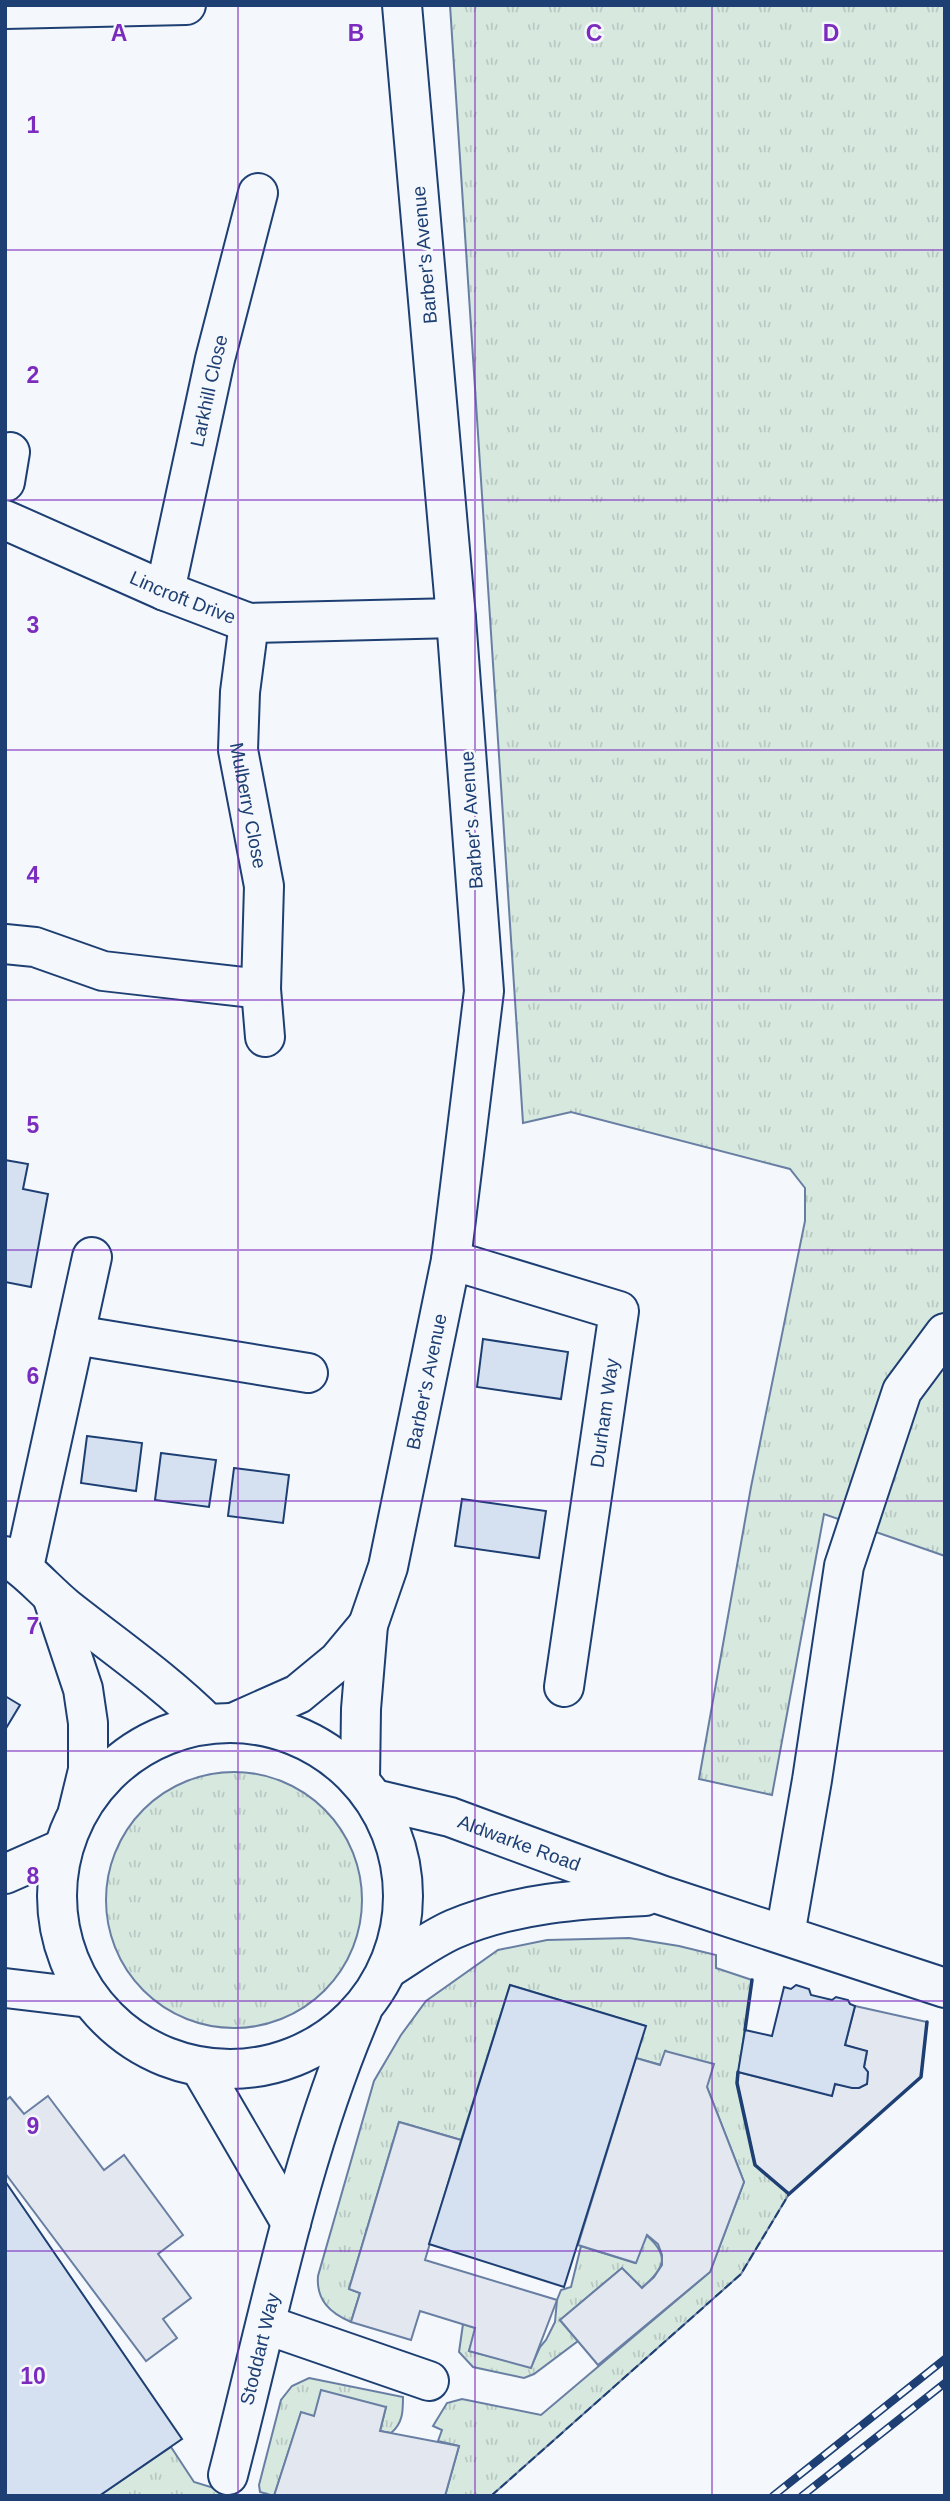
<svg xmlns="http://www.w3.org/2000/svg" width="950" height="2501" viewBox="0 0 950 2501" font-family="Arial,sans-serif">
<style>
.grass{fill:url(#grass-tufts);stroke:#687fa3;stroke-width:2}
.parking{fill:#e3e8f0;stroke:#687fa3;stroke-width:2}
.building{fill:#d5e0f0;stroke:#1d3f73;stroke-width:2}
.lines{fill:none;stroke-linecap:round;stroke-linejoin:round}
.minor-casing{stroke:#1d3f73;stroke-width:42}
.major-casing{stroke:#1d3f73;stroke-width:42}
.minor{stroke:#f4f7fb;stroke-width:38}
.major{stroke:#f4f7fb;stroke-width:38}
.rail-casing{stroke:#1d3f73;stroke-width:8}
.rail{stroke:#f4f7fb;stroke-width:5;stroke-dasharray:16;stroke-linecap:butt}
.fence{stroke:#1d3f73;stroke-width:2;stroke-dasharray:9 3.5;stroke-linecap:butt}
.wall{stroke:#1d3f73;stroke-width:3.5}
.grid{fill:none;stroke:#7b2cbf;stroke-width:2;stroke-opacity:0.55}
.labels{text-anchor:middle;stroke-width:5;stroke-linejoin:round;paint-order:stroke}
.street-label{font-size:19px;fill:#1d3f73;stroke:#f4f7fb}
.grid-label{font-size:23px;text-anchor:middle;font-weight:bold;fill:#7b2cbf;stroke:#f4f7fb;stroke-width:5;stroke-linejoin:round;paint-order:stroke}
</style>
<defs>
<pattern id="grass-tufts" width="24" height="20" patternUnits="userSpaceOnUse" patternTransform="scale(1.75)"><rect width="24" height="20" fill="#d7e8df"/><path d="M3 7l-1-3M5 7V3M7 7l1-3M15 17l-1-3M17 17v-4M19 17l1-3" fill="none" stroke="#b8c8c3"/></pattern>
</defs>
<rect width="100%" height="100%" fill="#f4f7fb"/>
<!-- grass -->
<g class="grass">
<polygon points="450,5 945,5 945,1556 824,1514 772,1795 699,1779 751,1487 805,1221 805,1188 790,1169 571,1112 523,1123"/>
<circle cx="234" cy="1900" r="128"/>
<path d="M629,1938L679,1946L716,1955V1968L752,1980L737,2083L755,2165L789,2194L741,2274L491,2496H445L459,2446L438,2441L442,2430L433,2426L447,2403L462,2399L541,2415L710,2272L744,2182L707,2087L666,2051L661,2065L636,2058L645,2026L510,1985L461,2140L399,2122L349,2289L360,2293L351,2322C330,2313 316,2300 318,2276L374,2081L401,2035L426,2001L498,1950L547,1940Z"/>
<path d="M646,2235C671,2256 664,2269 642,2288L622,2268L560,2320L578,2341L534,2374L524,2378L473,2367L459,2352L463,2324L476,2328L469,2351L531,2367L540,2347L546,2340L555,2322L557,2300L561,2290L571,2287L581,2246L635,2263Z"/>
<path d="M309,2378L403,2397C403,2411 403,2423 391,2433L380,2431L386,2407L313,2416L301,2413L274,2496L260,2492L259,2485L281,2400L292,2386Z"/>
<polygon points="171,2447 194,2482 240,2496 99,2496"/>
</g>
<!-- parking -->
<g class="parking">
<polygon points="855,2006 927,2022 921,2077 789,2194 755,2165 737,2083 738,2072 832,2095 835,2084 859,2088 867,2083 868,2072 864,2067 867,2052 845,2045"/>
<polygon points="665,2051 714,2064 707,2087 744,2182 710,2272 598,2365 560,2320 622,2268 642,2288 654,2277 662,2265 662,2255 658,2244 647,2235 636,2263 578,2245 636,2058 660,2065"/>
<polygon points="48,2096 104,2170 124,2155 183,2235 158,2254 191,2298 163,2319 177,2338 146,2361 5,2173 5,2101 10,2097 24,2114"/>
<polygon points="399,2122 461,2140 425,2260 557,2300 531,2368 469,2351 475,2328 420,2311 411,2340 351,2322 360,2293 349,2289"/>
<polygon points="321,2390 386,2407 380,2431 459,2446 445,2496 274,2496 301,2412 314,2416"/>
</g>
<!-- building -->
<g class="building">
<polygon points="5,1160 28,1164 23,1189 48,1194 31,1287 5,1282"/>
<polygon points="483,1339 568,1352 561,1399 477,1387"/>
<polygon points="87,1436 142,1443 136,1491 81,1483"/>
<polygon points="161,1453 216,1460 209,1507 155,1500"/>
<polygon points="234,1468 289,1475 283,1523 228,1516"/>
<polygon points="462,1499 546,1511 539,1558 455,1546"/>
<polygon points="5,1696 20,1705 5,1730"/>
<polygon points="510,1985 646,2026 564,2287 429,2244"/>
<polygon points="796,1985 809,1989 811,1995 832,2000 836,1997 848,2000 850,2004 855,2006 845,2045 867,2051 864,2067 868,2072 867,2084 859,2088 852,2088 835,2084 832,2096 738,2072 745,2030 772,2036 784,1987 791,1989"/>
<polygon points="5,2181 182,2439 99,2496 5,2496"/>
</g>
<g class="lines">
<!-- minor casing -->
<g class="minor-casing">
<g id="minor">
<polyline points="5,9 186,5"/>
<polyline points="5,482 10,452"/>
<path id="s1" d="M5,520L165,591L249,623L456,618"/>
<path id="s2" d="M165,591L215,359L258,193"/>
<path id="s3" d="M249,623L240,692L238,750L264,886L261,989L265,1037"/>
<polyline points="5,944 35,947 103,971 261,989"/>
<polyline points="451,1260 619,1311 564,1687"/>
<polyline points="75,1335 308,1373"/>
<path d="M5,1556C29,1570 45,1591 66,1608C114,1646 165,1681 208,1724"/>
<polyline points="24,1567 92,1257"/>
<polyline points="52,1596 83,1689 88,1723 88,1770 78,1811"/>
<polyline points="235,1722 298,1694 338,1661 368,1625"/>
<path id="s4" d="M360,1780L361,1709L368,1625L388,1567L451,1260L484,991L456,618L402,5"/>
<polyline points="785,1935 812,1780 844,1566 902,1391 945,1333"/>
<polyline points="200,2067 291,2223"/>
<polyline points="267,2325 429,2381"/>
<path id="s5" d="M228,2475C268,2321 299,2157 362,2011"/>
</g>
</g>
<!-- major casing -->
<g class="major-casing">
<g id="major">
<circle cx="230" cy="1896" r="173"/>
<path id="s6" d="M374,1799L450,1817L661,1895L945,1988"/>
<polyline points="5,1874 62,1849"/>
<path d="M389,1968C410,1955 431,1939 454,1929C515,1903 580,1899 645,1896"/>
<polyline points="5,1988 89,1998"/>
</g>
</g>
<!-- minor -->
<use href="#minor" class="minor"/>
<!-- major -->
<use href="#major" class="major"/>
<!-- rail casing -->
<g class="rail-casing">
<g id="rail">
<polyline points="773,2496 945,2359"/>
<polyline points="802,2496 945,2383"/>
</g>
</g>
<!-- rail -->
<use href="#rail" class="rail"/>
<!-- fence -->
<polyline class="fence" points="491,2496 741,2274 789,2194"/>
<!-- wall -->
<g class="wall">
<polyline points="745,2030 752,1980"/>
<polyline points="738,2072 737,2083 755,2165 789,2194 921,2077 927,2022"/>
</g>
</g>
<!-- grid -->
<path class="grid" d="M238,5V2496M475,5V2496M712,5V2496M5,250H945M5,500H945M5,750H945M5,1000H945M5,1250H945M5,1501H945M5,1751H945M5,2001H945M5,2251H945"/>
<g class="labels">
<!-- street labels -->
<g class="street-label">
<text transform="translate(424 255) rotate(-95)" y="7">Barber's Avenue</text>
<text dy="7" stroke="none"><textPath href="#s2" startOffset="205">Larkhill Close</textPath></text>
<text dy="7" stroke="none"><textPath href="#s1" startOffset="194">Lincroft Drive</textPath></text>
<text dy="7" stroke="none"><textPath href="#s3" startOffset="184">Mulberry Close</textPath></text>
<text transform="translate(471 820) rotate(-94)" y="7">Barber's Avenue</text>
<text dy="7" stroke="none"><textPath href="#s4" startOffset="406">Barber's Avenue</textPath></text>
<text transform="translate(604 1413) rotate(-82)" y="7">Durham Way</text>
<text dy="7" stroke="none"><textPath href="#s6" startOffset="152">Aldwarke Road</textPath></text>
<text dy="7" stroke="none"><textPath href="#s5" startOffset="130">Stoddart Way</textPath></text>
</g>
</g>
<g class="grid-label">
<text x="119" y="41">A</text>
<text x="356" y="41">B</text>
<text x="594" y="41">C</text>
<text x="831" y="41">D</text>
<text x="33" y="133">1</text>
<text x="33" y="383">2</text>
<text x="33" y="633">3</text>
<text x="33" y="883">4</text>
<text x="33" y="1133">5</text>
<text x="33" y="1384">6</text>
<text x="33" y="1634">7</text>
<text x="33" y="1884">8</text>
<text x="33" y="2134">9</text>
<text x="33" y="2384">10</text>
</g>
<!-- border -->
<rect width="950" height="2501" fill="none" stroke="#1d3f73" stroke-width="14"/>
</svg>
